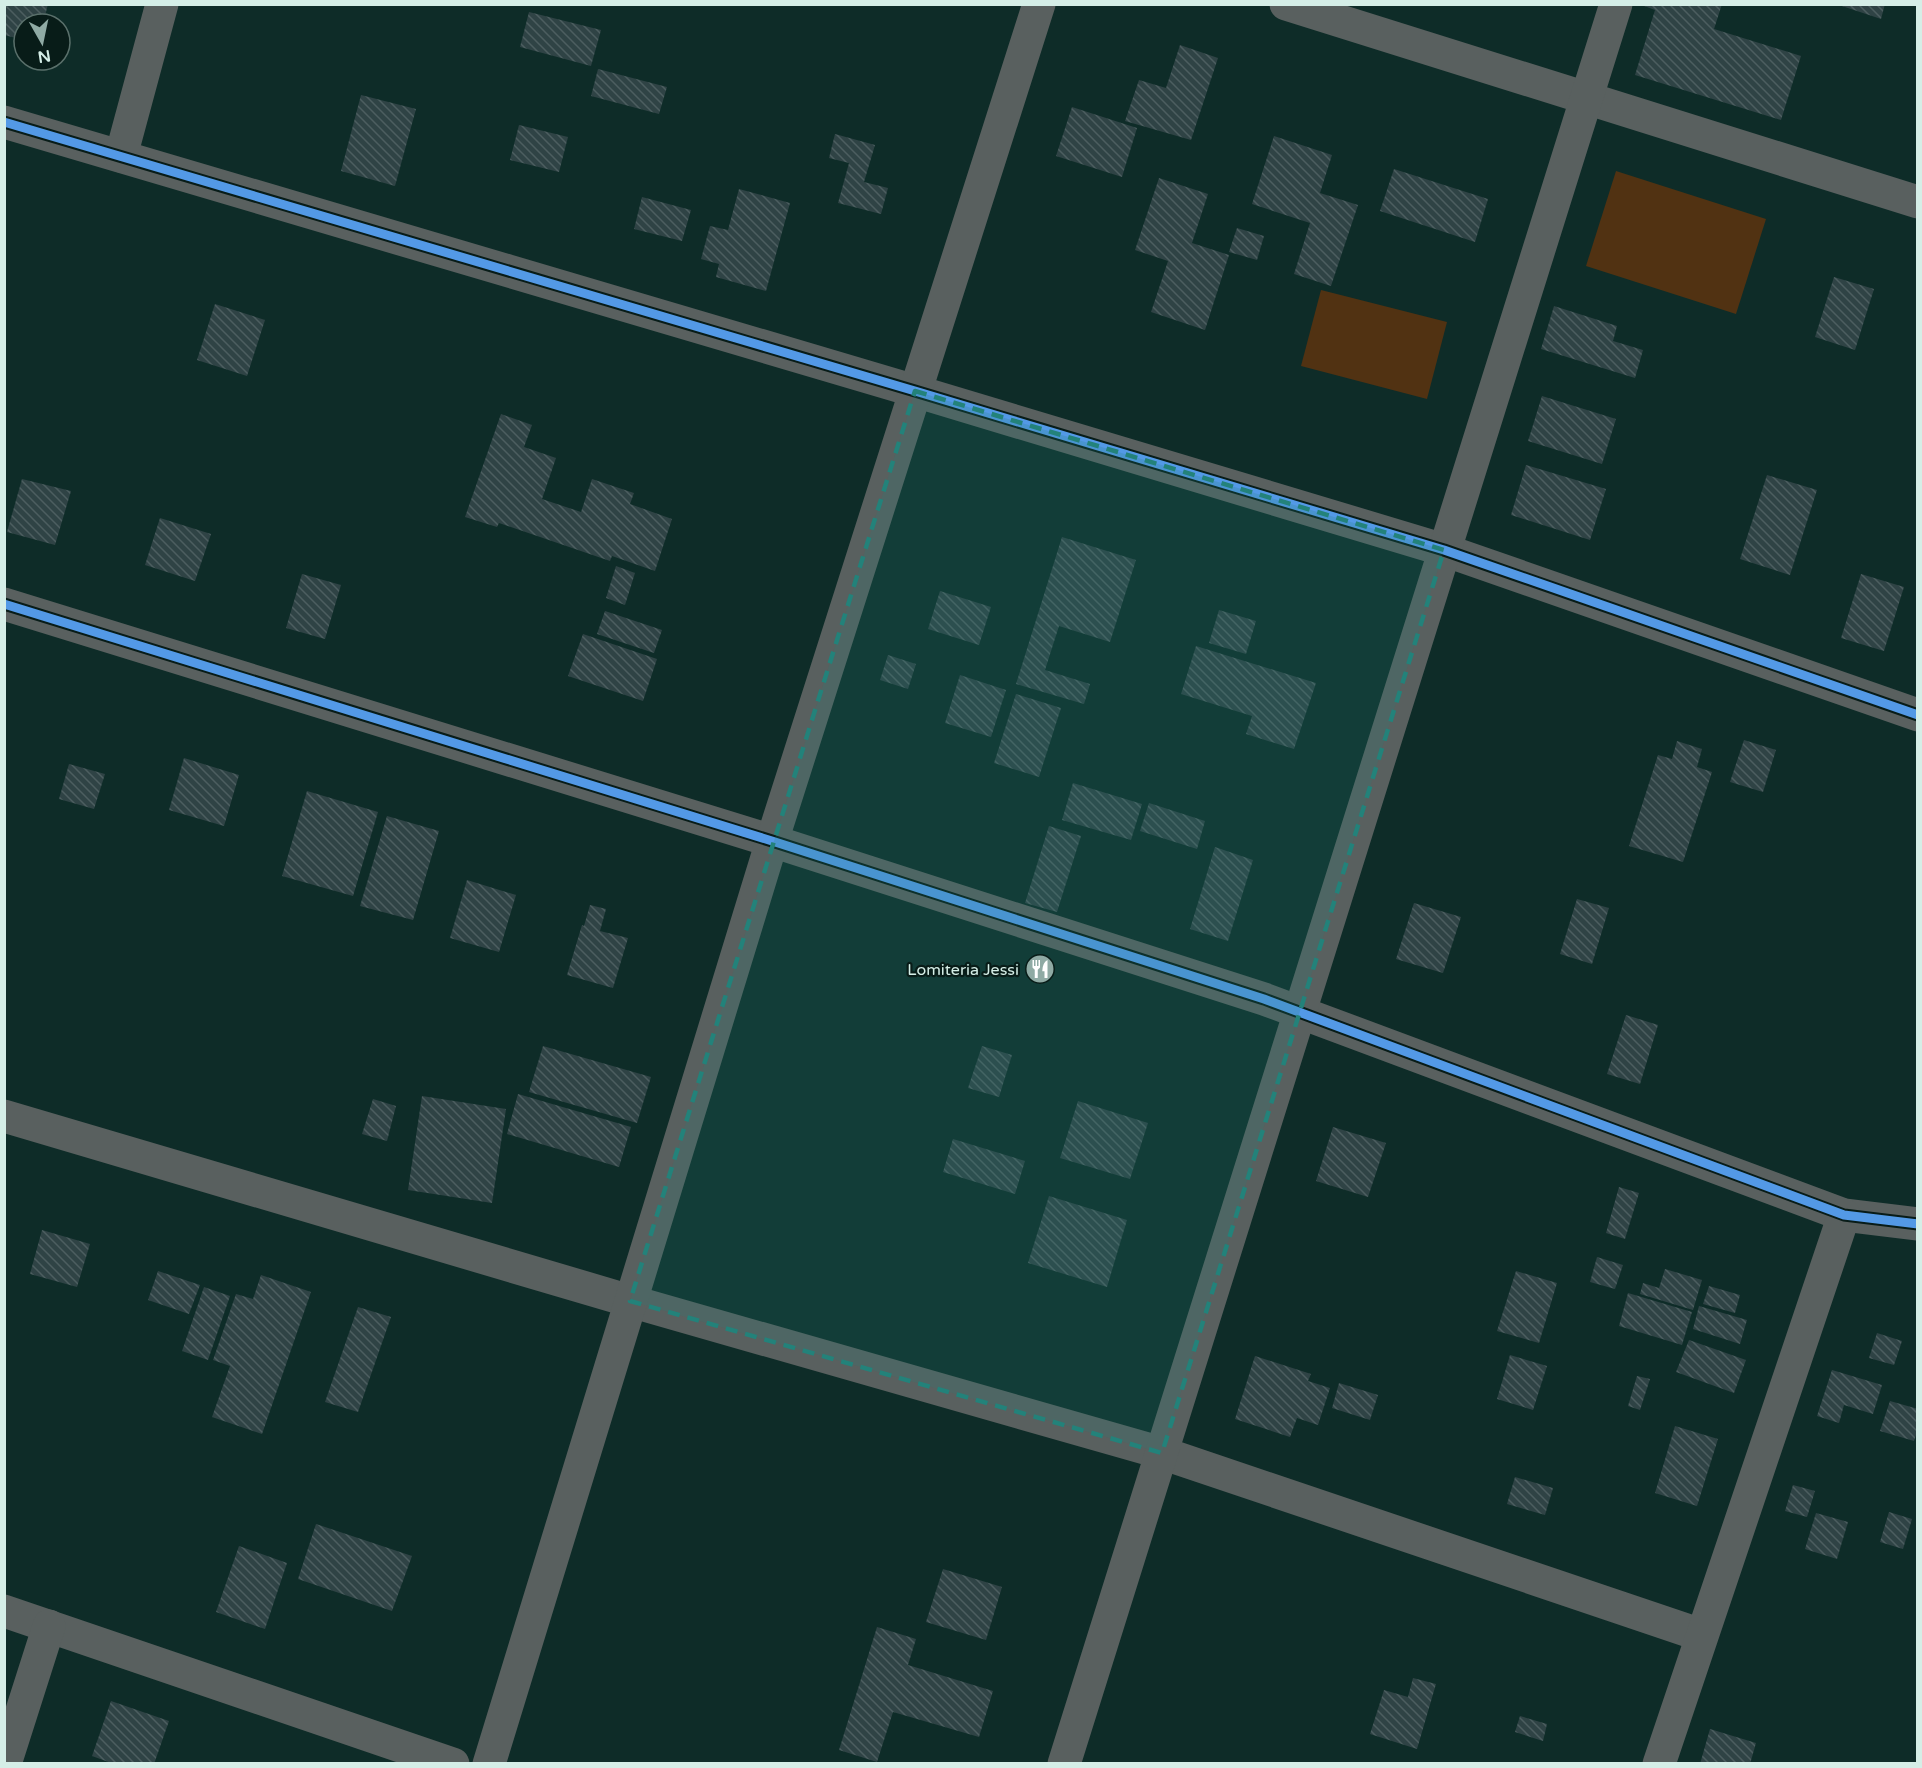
<svg xmlns="http://www.w3.org/2000/svg" width="1922" height="1768" viewBox="0 0 1922 1768" font-family="'Varela Round',sans-serif">
<style>
.pitch{fill:#513212}
.building{fill:url(#building-back-hatch)}
.lines{fill:none;stroke-linecap:round;stroke-linejoin:round}
.minor{stroke:#59605f;stroke-width:33}
.cycleway-casing{stroke:#081c18;stroke-width:13}
.cycleway{stroke:#5399e6;stroke-width:9}
.marked{fill:#23827a;fill-opacity:0.2;stroke:#23827a;stroke-width:4.5;stroke-dasharray:12 8;stroke-linejoin:round}
.labels{text-anchor:middle;stroke-width:4.5;stroke-linejoin:round;paint-order:stroke}
.poi-label{font-size:16px;fill:#d5eee7;stroke:#081c18;text-anchor:end}
</style>
<defs>
<pattern id="building-back-hatch" width="6" height="6" patternUnits="userSpaceOnUse" patternTransform="scale(1.5)"><rect width="6" height="6" fill="#2f4345"/><path d="M-1 5l2 2M0 0l6 6M5-1l2 2" fill="none" stroke="#4c5e60"/></pattern>
</defs>
<rect width="100%" height="100%" fill="#0e2c28"/>
<!-- pitch -->
<g class="pitch">
<polygon points="1616,171 1766,219 1736,314 1586,266"/>
<polygon points="1321,290 1447,322 1427,399 1301,366"/>
</g>
<!-- building -->
<g class="building">
<polygon points="4,4 48,4 43,24 24,24 24,40 4,35"/>
<polygon points="1639,4 1722,4 1714,29 1801,56 1781,120 1635,75 1655,10"/>
<polygon points="1836,4 1885,4 1881,19"/>
<polygon points="529,12 601,30 591,66 520,47"/>
<polygon points="1180,45 1218,58 1191,140 1125,121 1139,80 1166,88"/>
<polygon points="598,69 667,87 659,114 591,96"/>
<polygon points="361,95 416,109 395,186 341,171"/>
<polygon points="1072,107 1137,128 1122,177 1056,156"/>
<polygon points="519,125 568,137 559,172 510,160"/>
<polygon points="835,134 875,145 864,182 888,188 881,214 838,203 849,163 829,158"/>
<polygon points="1274,136 1332,155 1320,193 1358,205 1331,286 1294,274 1310,223 1252,204"/>
<polygon points="1394,169 1488,199 1475,242 1380,211"/>
<polygon points="1159,178 1208,194 1192,243 1229,255 1205,330 1151,312 1168,261 1135,250"/>
<polygon points="739,189 790,203 766,291 716,277 719,264 701,259 710,226 728,230"/>
<polygon points="642,197 691,210 682,241 634,229"/>
<polygon points="1237,228 1264,236 1257,260 1229,252"/>
<polygon points="1834,277 1874,289 1855,350 1815,337"/>
<polygon points="215,304 265,320 247,376 197,360"/>
<polygon points="1554,306 1617,326 1613,341 1643,350 1635,378 1541,349"/>
<polygon points="1542,396 1616,419 1602,464 1528,441"/>
<polygon points="501,414 532,425 524,447 556,458 542,499 581,512 592,479 634,493 630,504 672,519 655,571 612,556 610,561 499,523 497,527 465,517"/>
<polygon points="1526,465 1606,489 1590,540 1511,515"/>
<polygon points="1767,475 1817,490 1790,575 1740,559"/>
<polygon points="22,479 71,491 55,545 7,532"/>
<polygon points="160,518 211,534 195,581 145,565"/>
<polygon points="1062,537 1136,560 1110,642 1059,626 1045,670 1090,684 1084,704 1016,684"/>
<polygon points="616,566 635,573 625,605 606,598"/>
<polygon points="302,574 341,585 325,639 286,628"/>
<polygon points="1861,574 1904,587 1884,651 1841,638"/>
<polygon points="940,591 991,607 979,645 928,629"/>
<polygon points="1219,610 1256,621 1246,654 1209,643"/>
<polygon points="605,611 662,630 654,653 597,634"/>
<polygon points="583,634 657,659 643,701 568,676"/>
<polygon points="1196,646 1316,683 1294,749 1246,734 1252,716 1181,694"/>
<polygon points="888,655 916,664 908,689 880,680"/>
<polygon points="960,675 1006,690 991,737 945,723"/>
<polygon points="1016,694 1061,708 1039,777 994,763"/>
<polygon points="1744,740 1776,750 1763,792 1730,782"/>
<polygon points="1677,741 1702,749 1697,767 1712,772 1683,862 1629,846 1658,755 1672,759"/>
<polygon points="184,758 239,775 224,826 169,810"/>
<polygon points="69,764 105,774 94,809 59,799"/>
<polygon points="1073,783 1142,804 1131,840 1062,820"/>
<polygon points="307,791 378,812 353,896 282,876"/>
<polygon points="1149,803 1205,821 1197,849 1140,831"/>
<polygon points="387,816 439,831 413,920 360,906"/>
<polygon points="1049,826 1081,836 1057,912 1025,903"/>
<polygon points="1215,847 1253,860 1228,941 1190,929"/>
<polygon points="467,880 516,895 499,952 450,938"/>
<polygon points="1577,899 1609,908 1592,964 1560,954"/>
<polygon points="1414,903 1461,917 1443,973 1396,959"/>
<polygon points="590,905 606,909 600,931 628,938 613,988 567,975 582,925 584,926"/>
<polygon points="1626,1015 1658,1025 1640,1084 1607,1074"/>
<polygon points="543,1046 651,1077 637,1123 529,1092"/>
<polygon points="982,1046 1012,1055 999,1097 968,1088"/>
<polygon points="518,1094 631,1127 619,1167 507,1134"/>
<polygon points="422,1096 506,1109 492,1203 408,1190"/>
<polygon points="373,1099 396,1106 387,1141 362,1134"/>
<polygon points="1078,1101 1148,1123 1130,1179 1060,1158"/>
<polygon points="1333,1127 1386,1143 1368,1197 1316,1181"/>
<polygon points="953,1139 1025,1161 1015,1194 943,1172"/>
<polygon points="1619,1187 1639,1193 1625,1239 1606,1233"/>
<polygon points="1049,1196 1127,1220 1107,1287 1028,1263"/>
<polygon points="42,1230 90,1244 77,1287 30,1274"/>
<polygon points="1597,1257 1623,1265 1615,1289 1590,1282"/>
<polygon points="1665,1269 1702,1280 1693,1310 1640,1294 1643,1283 1659,1288"/>
<polygon points="158,1271 200,1285 189,1314 148,1300"/>
<polygon points="1516,1271 1557,1283 1539,1343 1497,1331"/>
<polygon points="261,1275 311,1292 262,1434 212,1417 230,1366 213,1360 236,1294 253,1299"/>
<polygon points="1709,1286 1740,1295 1735,1313 1703,1304"/>
<polygon points="204,1287 230,1296 208,1360 182,1351"/>
<polygon points="1628,1293 1692,1312 1682,1345 1619,1326"/>
<polygon points="1699,1306 1747,1320 1740,1344 1693,1329"/>
<polygon points="358,1307 391,1317 358,1412 325,1402"/>
<polygon points="1877,1333 1902,1341 1894,1365 1869,1358"/>
<polygon points="1689,1340 1746,1360 1734,1393 1676,1372"/>
<polygon points="1510,1355 1547,1366 1533,1410 1497,1399"/>
<polygon points="1255,1356 1311,1374 1308,1381 1330,1388 1318,1425 1297,1418 1290,1437 1235,1419"/>
<polygon points="1832,1370 1882,1385 1873,1414 1844,1405 1839,1423 1817,1416"/>
<polygon points="1637,1376 1650,1379 1640,1410 1628,1406"/>
<polygon points="1339,1383 1378,1395 1370,1420 1332,1408"/>
<polygon points="1890,1401 1918,1409 1918,1429 1914,1441 1880,1431"/>
<polygon points="1675,1426 1718,1439 1697,1506 1655,1493"/>
<polygon points="1515,1477 1553,1488 1545,1515 1507,1504"/>
<polygon points="1793,1485 1815,1491 1807,1517 1785,1511"/>
<polygon points="1889,1512 1912,1519 1903,1549 1880,1542"/>
<polygon points="1816,1513 1848,1522 1837,1559 1805,1549"/>
<polygon points="316,1524 412,1556 392,1611 298,1579"/>
<polygon points="239,1546 287,1563 265,1629 216,1612"/>
<polygon points="943,1569 1002,1587 986,1640 926,1622"/>
<polygon points="877,1627 916,1639 908,1665 993,1691 979,1737 893,1712 877,1762 839,1750"/>
<polygon points="1413,1678 1436,1684 1417,1749 1370,1734 1384,1690 1408,1697"/>
<polygon points="111,1701 169,1721 154,1764 114,1764 92,1756"/>
<polygon points="1520,1716 1547,1724 1543,1741 1515,1732"/>
<polygon points="1710,1729 1756,1743 1750,1764 1700,1764"/>
</g>
<g class="lines">
<!-- minor -->
<g class="minor">
<polyline points="1286,4 1918,202"/>
<polyline points="4,122 915,391 1444,550 1918,715"/>
<polyline points="121,156 162,4"/>
<polyline points="4,604 772,841 1264,999 1844,1215 1918,1224"/>
<polyline points="4,1116 630,1301 1162,1453 1701,1635"/>
<polyline points="4,1611 453,1764"/>
<polyline points="5,1764 49,1626"/>
<polyline points="489,1764 772,841 1039,4"/>
<polyline points="1064,1764 1616,4"/>
<polyline points="1659,1764 1844,1215"/>
</g>
<!-- cycleway casing -->
<g class="cycleway-casing">
<g id="cycleway">
<polyline points="4,122 915,391 1444,550 1918,715"/>
<polyline points="4,604 772,841 1264,999 1844,1215 1918,1224"/>
</g>
</g>
<!-- cycleway -->
<use href="#cycleway" class="cycleway"/>
</g>
<!-- marked area -->
<path class="marked" d="M915,391L1444,550L1162,1453L630,1301Z"/>
<!-- icons -->
<defs>
<g id="restaurant-disc" transform="scale(1.5)"><circle r="9.5" fill="#8faaa4" stroke="#081c18"/><path d="M-5-6h1v4h1v-4h1v4h1v-4h1v5L-1.5 .5V6h-2V.5L-5-1ZM5-6V6H3V1.5H1.5Q1.5-4 5-6Z" fill="#fff"/></g>
</defs>
<g fill-rule="evenodd">
<use href="#restaurant-disc" x="1040" y="969"/>
</g>
<g class="labels">
<!-- poi labels -->
<g class="poi-label">
<text x="1019" y="975">Lomiteria Jessi</text>
</g>
</g>
<!-- border -->
<rect width="1922" height="1768" fill="none" stroke="#d5eee7" stroke-width="12"/>
<!-- north arrow -->
<g transform="translate(42 42) rotate(171)"><circle r="28" fill="#081c18" stroke="#5a706b" stroke-width="1.5"/>
<path d="M0-4.5L10 22L0 15L-10 22Z" fill="#8faaa4"/>
<text y="-9" font-size="16" font-weight="bold" text-anchor="middle" fill="#d5eee7">N</text>
</g>
</svg>
